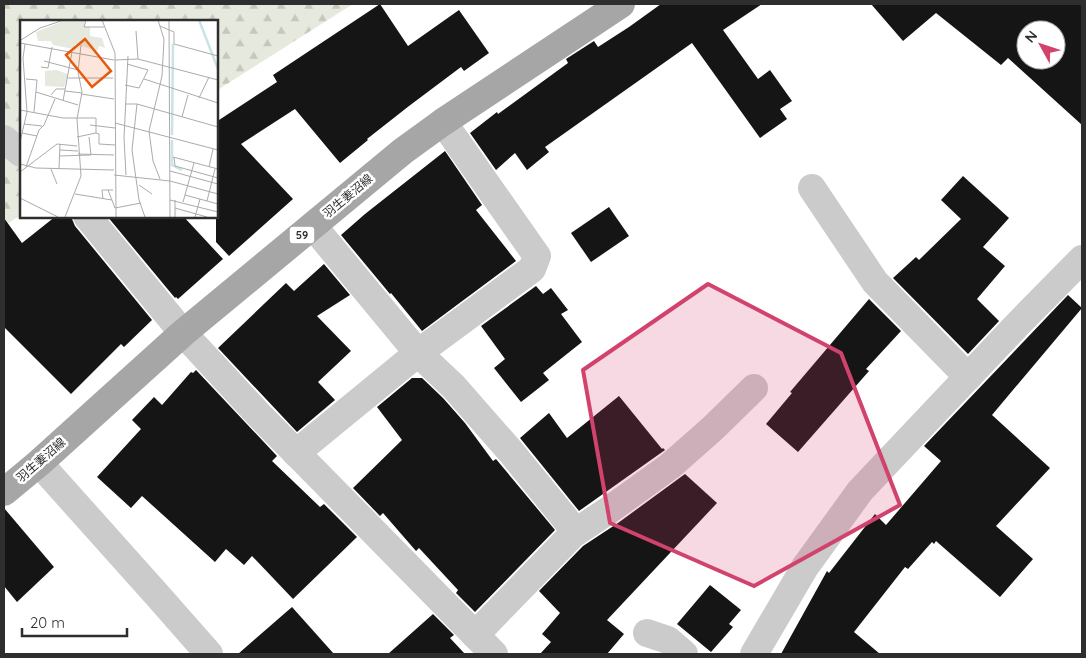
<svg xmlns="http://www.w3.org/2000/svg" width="1086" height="658" viewBox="0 0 1086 658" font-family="Quicksand,'Noto Sans JP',sans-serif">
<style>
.forest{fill:url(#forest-firs)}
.building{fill:#151515;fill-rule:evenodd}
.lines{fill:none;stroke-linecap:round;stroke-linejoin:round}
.minor{stroke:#cbcbcb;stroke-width:28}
.major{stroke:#a6a6a6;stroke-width:28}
.marked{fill:#d1436d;fill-opacity:0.2;stroke:#d1436d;stroke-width:4;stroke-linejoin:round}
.labels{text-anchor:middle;stroke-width:5;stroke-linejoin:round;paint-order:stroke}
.shield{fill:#fff;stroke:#6d6d6d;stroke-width:1}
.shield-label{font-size:11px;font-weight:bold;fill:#2e2e2e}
.street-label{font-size:12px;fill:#2e2e2e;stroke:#fff}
.inset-river{fill:none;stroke:#cbe3e7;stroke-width:2.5}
.inset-road{fill:none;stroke:#ababab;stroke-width:1}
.view{fill:#e8590c;fill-opacity:0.15;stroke:#e8590c;stroke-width:2.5}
.inset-edge{fill:none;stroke:#2e2e2e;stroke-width:2.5}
</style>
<defs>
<pattern id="forest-firs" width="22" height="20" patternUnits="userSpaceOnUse" patternTransform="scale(1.25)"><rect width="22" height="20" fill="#e6e9dd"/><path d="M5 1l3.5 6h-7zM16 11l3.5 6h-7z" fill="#c6c8be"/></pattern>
</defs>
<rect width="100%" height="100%" fill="#fff"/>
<!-- forest -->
<polygon class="forest" points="4,4 353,4 216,91 216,21 21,21 21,215 4,226"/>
<!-- building -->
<g class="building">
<polygon points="380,4 408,46 459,10 489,53 464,71 461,67 409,106 367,139 368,140 340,163 295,109 241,144 293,199 229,256 216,242 216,117 219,120 277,82 273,75"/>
<polygon points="661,4 762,4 723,30 758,79 770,70 792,101 780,109 787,119 760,138 692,43 545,147 549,152 527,170 515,153 496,170 470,133 497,112 498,114 568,63 566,59 594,41 598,47 629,27"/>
<path d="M871,4H1082V125L1008,58L1001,65L936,13L903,41ZM1026,30H1056V60H1026Z"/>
<polygon points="445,151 482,205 476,210 516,261 422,331 391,293 390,294 341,235 365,214"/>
<polygon points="963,176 1009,218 983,247 1005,266 977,299 999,321 968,354 893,278 916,257 919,260 961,219 941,200"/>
<polygon points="609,207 629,236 591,262 571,233"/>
<polygon points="56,216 72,216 72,219 75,226 152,320 124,347 121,344 71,394 4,327 4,218 22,243"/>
<polygon points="107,216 183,216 223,259 178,299 176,297 175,298"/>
<polygon points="324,264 350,295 317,316 351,351 318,382 335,400 297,432 218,348 286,283 294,291"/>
<polygon points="536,286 543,294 551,288 568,310 561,314 582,342 543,373 549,380 521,402 494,368 505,359 481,326"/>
<polygon points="1068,295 1082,308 992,415 1050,468 996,526 1033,559 1000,597 936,541 934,544 932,542 908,569 905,567 854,632 880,654 781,654 827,571 829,573 875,514 886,525 941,461 924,446"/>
<polygon points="869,299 901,331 866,369 869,371 798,452 766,424 792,393 790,392"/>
<polygon points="196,370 277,456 272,461 320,507 324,504 357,537 293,599 252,556 244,565 226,549 215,562 142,496 131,508 97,477 141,429 132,420 154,397 162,405 191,372 193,373"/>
<polygon points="412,378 422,378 443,398 465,423 493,461 496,459 555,530 475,612 456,593 458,590 419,548 416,551 383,513 380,516 353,488 402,440 377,407"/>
<polygon points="619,396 662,449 663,448 665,450 579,511 520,438 549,413 567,438"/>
<polygon points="685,474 717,503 607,620 624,634 607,654 540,654 551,642 542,634 560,613 539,591 583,546 618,523"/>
<polygon points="4,508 54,567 17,602 4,586"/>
<polygon points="710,585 741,610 729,624 733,627 711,652 677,624"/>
<polygon points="292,607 334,654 238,654"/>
<polygon points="433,614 454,635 450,638 465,654 388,654"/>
</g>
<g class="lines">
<!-- minor -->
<g class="minor">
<polyline points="4,139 21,153"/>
<polyline points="812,188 875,282 968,377"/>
<polyline points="87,216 183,333 259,415 494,654"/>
<polyline points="313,226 418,353 454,387 511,452 576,532"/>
<polyline points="296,453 418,353 532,269 537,256 443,122"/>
<polyline points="39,463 158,596 209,654"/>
<polyline points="647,633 668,640 684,654"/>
<polyline points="475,635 573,534 609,510 670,466 712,429 754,388"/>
<polyline points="754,654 805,567 860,491 1018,324 1082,259"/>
</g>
<!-- major -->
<polyline class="major" points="4,492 39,463 183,333 403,151 443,122 621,4"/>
</g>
<!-- marked area -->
<path class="marked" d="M708,284L841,353L900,505L754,586L610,523L583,370Z"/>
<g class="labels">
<!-- shield labels -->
<rect class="shield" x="289.5" y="226.5" width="25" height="17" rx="4"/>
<g class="shield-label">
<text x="302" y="239">59</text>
</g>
<!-- street labels -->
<g class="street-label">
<text transform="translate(348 196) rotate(-40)" y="4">羽生妻沼線</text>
<text transform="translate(41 460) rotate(-41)" y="4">羽生妻沼線</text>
</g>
</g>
<!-- overview -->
<g transform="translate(20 20)">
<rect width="198" height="198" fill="#fff"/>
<path d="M46,0H65L64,7H70V16L82,18L85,28L79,26L77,31L55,24L54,29L33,25L31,21H18L16,12ZM36,50L48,54L44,67L25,66V51Z" fill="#e6e9dd"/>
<path class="inset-river" d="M179,0L198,49M152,115L153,24M152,120V145L162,150"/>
<path class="inset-road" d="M66,0L64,7H84M82,0L95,33L96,197M138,0L144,19L142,56L129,111L133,141L140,159M149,0L150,197M140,6L154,12V24L198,36M116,11L118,39M1,20L20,8L44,0M0,23L94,40M95,40L118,39L198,60M24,41L58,50M21,47L28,48L32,27M48,58H93M6,59L17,60L14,92M124,59L198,83M105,65L119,68L128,50L107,44M45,71L62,73M16,72L58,85M61,74L94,79M31,75L36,69H45M179,78L189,57M43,81L52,32M105,84H117L198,107M117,84L112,130L119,180L125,197M0,90L43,98H76V113L57,117M162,97L168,75M95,103L198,130M4,104L22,106M70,105L95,108M2,113L17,116M76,113L79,114V124L95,125M69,117L71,135M0,122L7,92L3,38L5,24M40,130L58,131M58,134L94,135M39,136L71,135M153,137L198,149M154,137L155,146L198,158M0,144L16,148L94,150M6,147L19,110L24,105L35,79M189,147L193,129M31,149L37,164M39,149L40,124M150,151L198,164M0,152L37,124L57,126M94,155L150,161L198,174M106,155L104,118L108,36M119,165L132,174M88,170L95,188L121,183M55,174L92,180M165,175L198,184M0,178L38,197M83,179L82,170H93M150,180L198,192M187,181L195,149M163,182L174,143M155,188L187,197M45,197L61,156L57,99L62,72L58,52L61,25M155,197V180M175,197L180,179"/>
<path class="view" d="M65,19L91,51L72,67L46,35Z"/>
<rect width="198" height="198" class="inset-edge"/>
</g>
<!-- border -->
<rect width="1086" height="658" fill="none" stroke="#2e2e2e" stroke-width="10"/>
<!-- north arrow -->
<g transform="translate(1041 45) rotate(310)"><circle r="24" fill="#ffffff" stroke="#ababab"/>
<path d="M0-4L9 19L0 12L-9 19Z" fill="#d1436d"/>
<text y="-8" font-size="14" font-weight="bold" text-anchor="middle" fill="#2e2e2e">N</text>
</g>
<!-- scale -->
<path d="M22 628v8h105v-8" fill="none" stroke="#2e2e2e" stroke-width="2.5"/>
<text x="30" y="628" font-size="15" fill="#2e2e2e" stroke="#ffffff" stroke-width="4" paint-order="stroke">20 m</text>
</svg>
